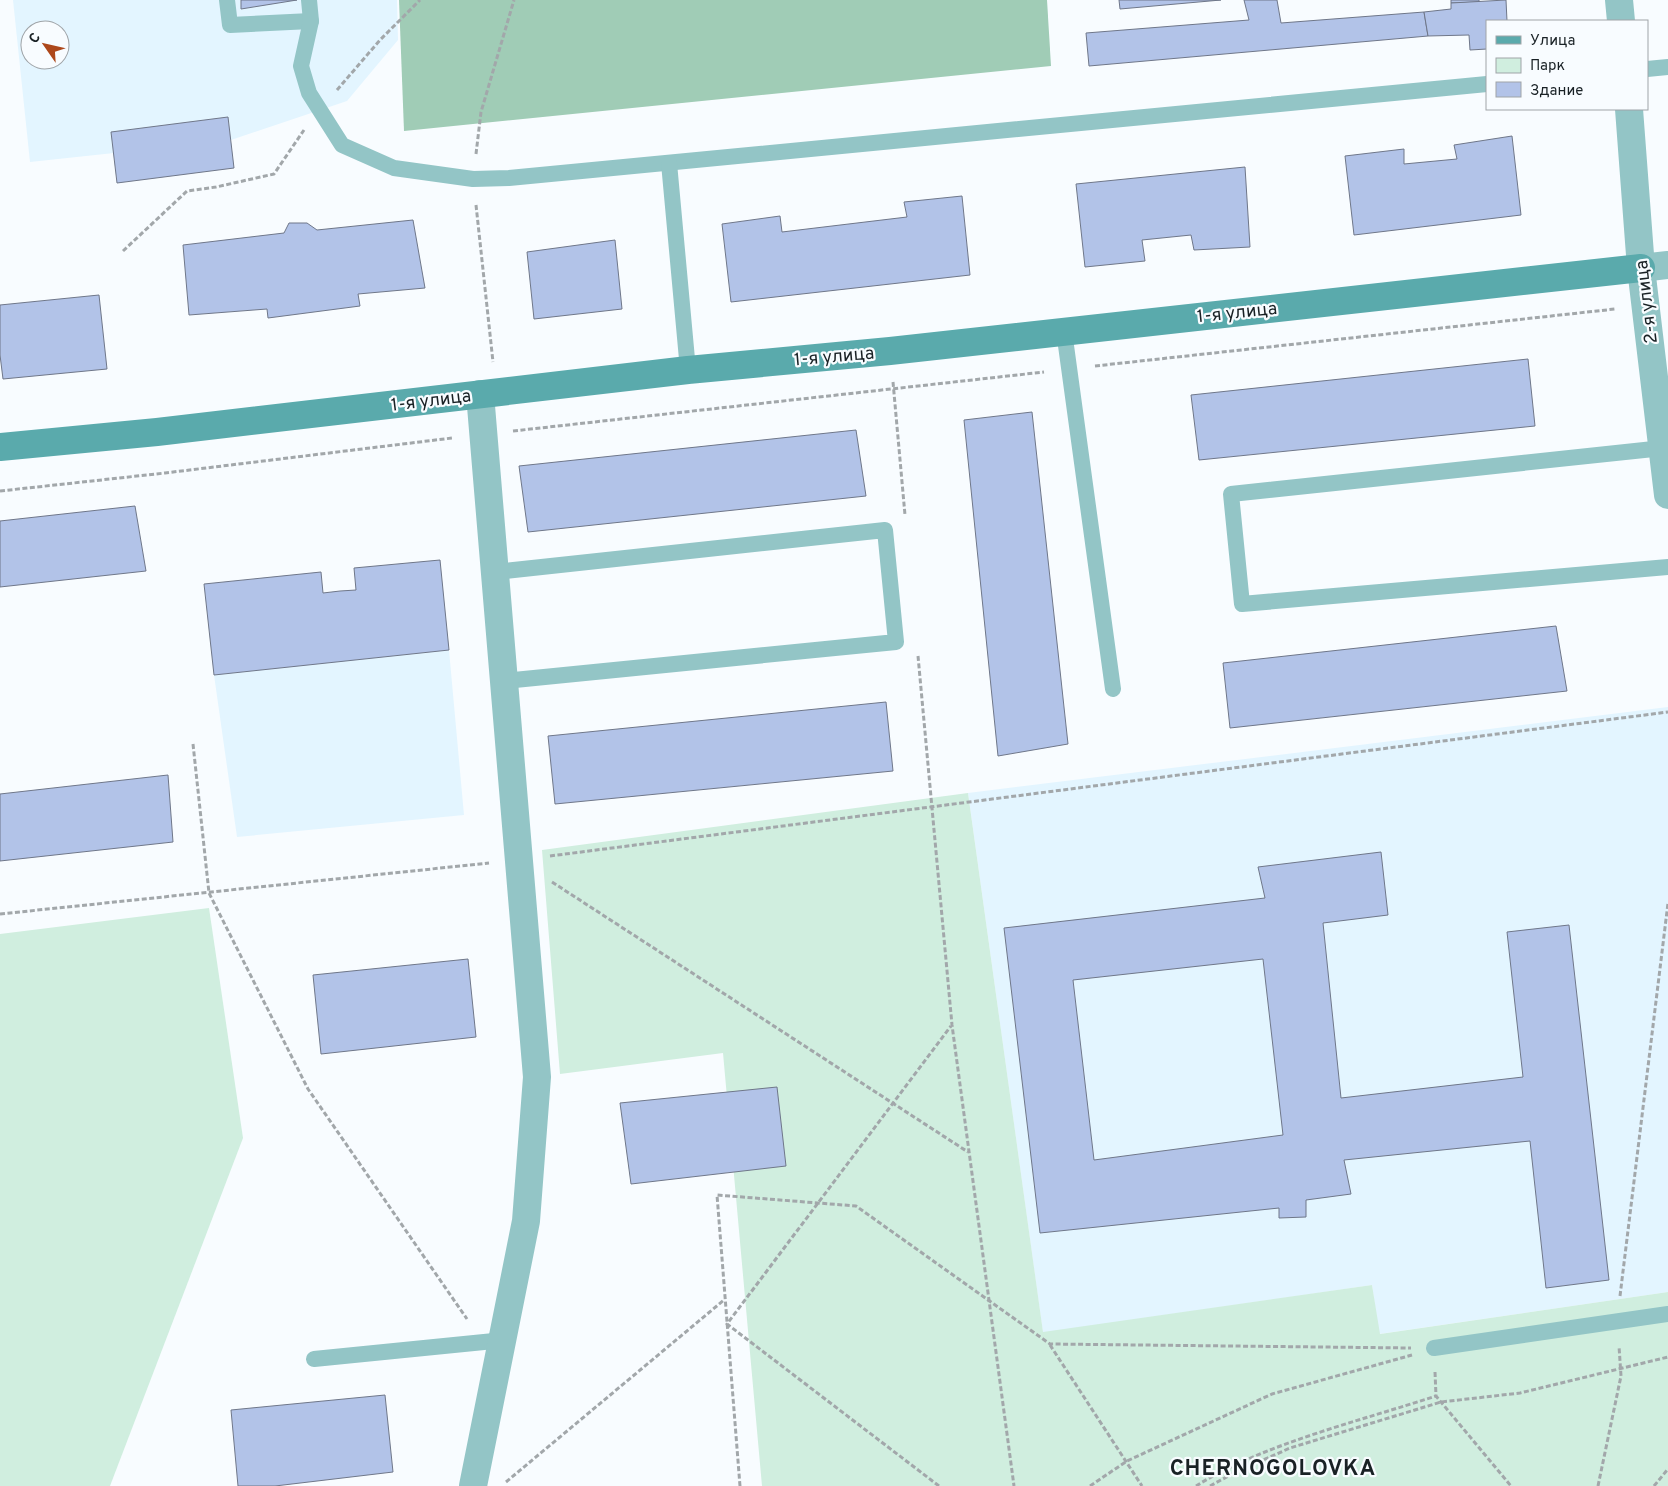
<svg xmlns="http://www.w3.org/2000/svg" width="1668" height="1486" viewBox="0 0 1668 1486" font-family="Overpass,sans-serif">
<style>
.built{fill:#e3f5ff;fill-rule:evenodd}
.green{fill:#d0eedf}
.forest{fill:#a0ccb6}
.building{fill:#b2c3e8;stroke:#6f7789;fill-rule:evenodd}
.lines{fill:none;stroke-linecap:round;stroke-linejoin:round}
.path{stroke:#a2a7aa;stroke-width:3;stroke-dasharray:5 2.5;stroke-linecap:butt}
.lane{stroke:#93c5c6;stroke-width:16}
.street{stroke:#93c5c6;stroke-width:28}
.secondary{stroke:#5aaaac;stroke-width:28}
.labels{text-anchor:middle;stroke-width:4.5;stroke-linejoin:round;paint-order:stroke}
.street-label{font-size:18px;fill:#192125;stroke:#f8fcff}
.district-label{font-size:22px;font-weight:bold;letter-spacing:1px;fill:#192125;stroke:#f8fcff}
</style>
<rect width="100%" height="100%" fill="#f8fcff"/>
<!-- built -->
<g class="built">
<path d="M13,0H397L398,40L347,101L231,140L228,117L112,132L114,153L30,162ZM30,30H60V60H30Z"/>
<polygon points="449,650 464,815 237,837 214,675"/>
<polygon points="1668,707 1668,1292 1379,1334 1372,1285 1043,1333 968,793"/>
</g>
<!-- green -->
<g class="green">
<polygon points="968,793 1043,1332 1372,1285 1380,1334 1668,1292 1668,1486 762,1486 723,1053 560,1074 542,850"/>
<polygon points="209,908 243,1138 110,1486 0,1486 0,934"/>
</g>
<!-- forest -->
<polygon class="forest" points="399,0 1047,0 1051,66 404,131"/>
<!-- building -->
<g class="building">
<polygon points="241,0 297,0 241,9"/>
<polygon points="1119,0 1221,0 1120,9"/>
<polygon points="1244,0 1277,0 1281,23 1424,12 1428,36 1089,66 1086,33 1249,20"/>
<polygon points="1451,0 1479,0 1479,2 1451,3"/>
<polygon points="1506,0 1507,21 1487,21 1487,49 1470,50 1469,35 1428,36 1424,12 1451,9 1451,3"/>
<polygon points="228,117 234,168 117,183 111,132"/>
<polygon points="1512,136 1521,215 1354,235 1345,156 1404,149 1404,164 1457,159 1454,145"/>
<polygon points="1245,167 1250,247 1194,250 1191,235 1142,240 1145,261 1085,267 1076,184"/>
<polygon points="962,196 970,275 731,302 722,224 780,216 782,232 907,217 904,202"/>
<polygon points="413,220 425,288 358,294 360,306 268,318 267,309 189,315 183,245 284,233 289,223 307,223 317,230"/>
<polygon points="615,240 622,309 534,319 527,252"/>
<polygon points="99,295 107,369 3,379 0,355 0,305"/>
<polygon points="1528,359 1535,426 1199,460 1191,395"/>
<polygon points="1032,412 1068,744 998,756 964,420"/>
<polygon points="856,430 866,496 528,532 519,466"/>
<polygon points="135,506 146,571 0,587 0,521"/>
<polygon points="440,560 449,650 214,675 204,584 321,572 323,593 340,591 356,590 354,568"/>
<polygon points="1556,626 1567,691 1230,728 1223,663"/>
<polygon points="886,702 893,771 555,804 548,736"/>
<polygon points="168,775 173,842 0,861 0,794"/>
<path d="M1381,852L1388,915L1323,923L1341,1098L1523,1077L1507,932L1569,925L1609,1280L1546,1288L1530,1141L1344,1160L1351,1194L1306,1200V1217L1279,1218V1208L1040,1233L1004,928L1265,898L1258,867ZM1263,959L1283,1135L1094,1160L1073,980Z"/>
<polygon points="468,959 476,1037 321,1054 313,975"/>
<polygon points="777,1087 786,1166 631,1184 620,1103"/>
<polygon points="385,1395 393,1472 275,1486 238,1486 231,1410"/>
</g>
<g class="lines">
<!-- path -->
<g class="path">
<polyline points="337,90 380,40 420,0"/>
<polyline points="476,154 481,112 514,0"/>
<polyline points="476,205 493,362"/>
<polyline points="123,251 187,191 216,187 274,174 304,130"/>
<polyline points="1095,366 1615,309"/>
<polyline points="893,382 905,515"/>
<polyline points="513,431 1044,372"/>
<polyline points="0,491 165,473 452,438"/>
<polyline points="918,656 952,1025 1014,1486"/>
<polyline points="193,744 209,893 308,1089 467,1319"/>
<polyline points="550,856 1668,712"/>
<polyline points="552,882 968,1152"/>
<polyline points="0,914 489,863"/>
<polyline points="1620,1296 1668,903"/>
<polyline points="1050,1345 1142,1486"/>
<polyline points="1435,1372 1436,1396 1511,1486"/>
<polyline points="506,1482 724,1300"/>
<polyline points="740,1486 717,1195 856,1206 1050,1344 1411,1348"/>
<polyline points="939,1486 727,1324 951,1026"/>
<polyline points="1090,1486 1127,1461 1272,1394 1412,1355"/>
<path d="M1196,1486C1263,1444 1360,1421 1436,1396"/>
<polyline points="1210,1486 1234,1473 1290,1448 1441,1402 1520,1393 1668,1357"/>
<polyline points="1598,1486 1621,1376 1619,1346"/>
<polyline points="1654,1486 1668,1469"/>
</g>
<!-- lane -->
<g class="lane">
<polyline points="227,0 230,25 311,21"/>
<polyline points="309,0 311,21 301,66 309,93 342,145 394,168 473,179 509,178 1487,84"/>
<polyline points="1647,69 1668,67"/>
<polyline points="669,163 688,370"/>
<polyline points="1064,331 1113,689"/>
<polyline points="1663,448 1231,494 1242,604 1668,567"/>
<polyline points="495,572 885,530 896,642 504,681"/>
<polyline points="1434,1348 1668,1314"/>
<polyline points="314,1359 504,1340"/>
</g>
<!-- street -->
<g class="street">
<polyline points="1619,0 1621,21"/>
<polyline points="1629,109 1641,268 1668,495"/>
<polyline points="1641,268 1668,265"/>
<polyline points="473,1486 526,1221 537,1077 480,394"/>
</g>
<!-- secondary -->
<polyline class="secondary" points="0,447 157,432 688,370 890,351 1641,268"/>
</g>
<g class="labels">
<!-- street labels -->
<g class="street-label">
<text transform="translate(1646 302) rotate(-97)" y="6">2-я улица</text>
<text transform="translate(1237 312) rotate(-6)" y="6">1-я улица</text>
<text transform="translate(834 356) rotate(-5)" y="6">1-я улица</text>
<text transform="translate(431 400) rotate(-7)" y="6">1-я улица</text>
</g>
<!-- district labels -->
<g class="district-label">
<text x="1273" y="1475">CHERNOGOLOVKA</text>
</g>
</g>
<!-- legend -->
<rect x="1486" y="20" width="162" height="90" fill="#f8fcff" stroke="#9fa4a8"/>
<rect x="1496" y="36" width="25" height="8" fill="#5aaaac" stroke="#9fa4a8"/>
<text x="1530" y="45" font-size="15" fill="#192125">Улица</text>
<rect x="1496" y="58" width="25" height="15" fill="#d0eedf" stroke="#9fa4a8"/>
<text x="1530" y="70" font-size="15" fill="#192125">Парк</text>
<rect x="1496" y="82" width="25" height="15" fill="#b2c3e8" stroke="#9fa4a8"/>
<text x="1530" y="95" font-size="15" fill="#192125">Здание</text>
<!-- north arrow -->
<g transform="translate(45 45) rotate(304)"><circle r="24" fill="#f8fcff" stroke="#9fa4a8"/>
<path d="M0-4L9 19L0 12L-9 19Z" fill="#ad481b"/>
<text y="-8" font-size="14" font-weight="bold" text-anchor="middle" fill="#192125">С</text>
</g>
</svg>
